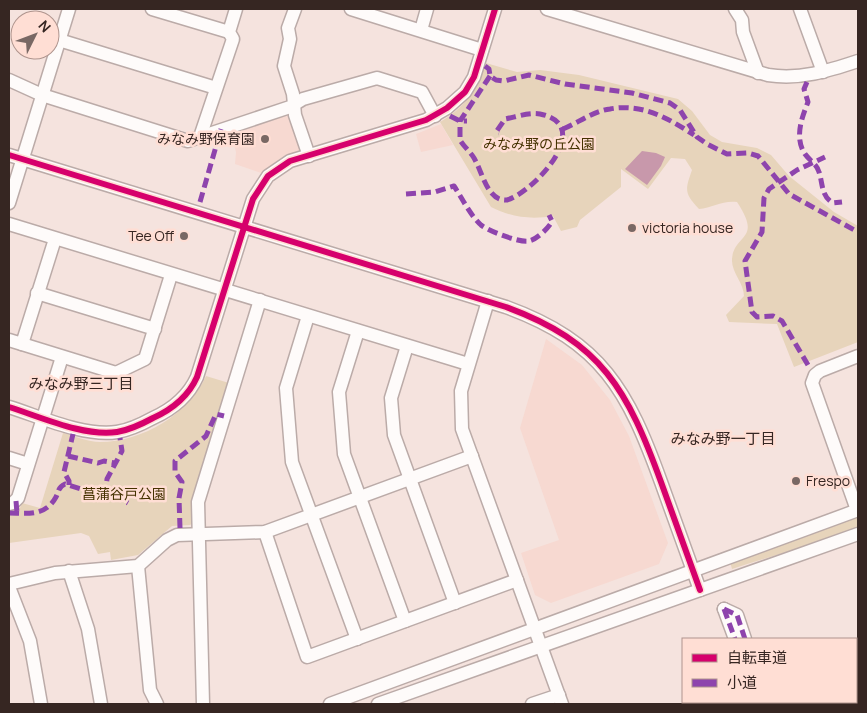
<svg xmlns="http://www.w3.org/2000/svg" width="867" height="713" viewBox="0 0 867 713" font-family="Manrope,'Noto Sans JP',sans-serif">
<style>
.built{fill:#f7d9d1}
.green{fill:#e7d4bb}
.water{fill:#c898ab}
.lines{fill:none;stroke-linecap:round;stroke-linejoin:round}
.minor-casing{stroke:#bbaba8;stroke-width:15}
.minor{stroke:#fefbfa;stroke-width:12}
.quiet{stroke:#8e44ad;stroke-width:5;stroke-dasharray:10 5;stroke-linecap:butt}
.cycleway-casing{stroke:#ffded4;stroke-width:9}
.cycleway{stroke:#d6006c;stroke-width:6}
.poi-dot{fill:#796864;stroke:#ffded4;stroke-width:2}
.labels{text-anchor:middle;stroke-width:5;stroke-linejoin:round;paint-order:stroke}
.poi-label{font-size:14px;fill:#362622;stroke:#ffded4;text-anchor:end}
.park-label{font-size:14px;fill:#453200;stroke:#ffded4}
.neighbourhood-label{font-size:15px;fill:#362622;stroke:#ffded4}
</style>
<rect width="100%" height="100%" fill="#f5e3de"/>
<!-- built -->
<g class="built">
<polygon points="285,114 290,116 300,148 299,151 281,158 261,173 235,164 236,152 230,130"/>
<polygon points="441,124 453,145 421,152 416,134"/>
<polygon points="546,339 582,365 610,400 629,436 668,543 659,564 551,603 535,595 521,553 559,540 520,428"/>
</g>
<!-- green -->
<g class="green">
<path d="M486,63L517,72L540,70L579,75L678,99L692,111L710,135L722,142L757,148L771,155L789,176L834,212L858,226V342L794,367L777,324L729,322L726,315L744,296C744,283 731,272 732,259C734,233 763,241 737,202C723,200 712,208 699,209C684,193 685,190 692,170L685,159L671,158L648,189L621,169V187L580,220L577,227L561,231L553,216C530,220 511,217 491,207L440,122C465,108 477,89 486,63Z"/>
<path d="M206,376L229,383L194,522L190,525L172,526L138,555L111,560L110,552L98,554L89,536L81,533L9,543V507L20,508L22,503L40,508L63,433C75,436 88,442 100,442C142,442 189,414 206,376Z"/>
<path d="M858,515V528C817,544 774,555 732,569L730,562Z"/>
</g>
<!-- water -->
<polygon class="water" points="642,151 656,153 665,157 661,166 647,185 625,169"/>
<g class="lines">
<!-- minor casing -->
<g class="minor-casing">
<g id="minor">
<polyline points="152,9 229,32"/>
<polyline points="295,9 288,28 290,39 284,66 293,94 295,115 309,156"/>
<polyline points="351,9 482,50"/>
<path d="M547,9L768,75C800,80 828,71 858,61"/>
<polyline points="735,9 742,20 743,32 758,73"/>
<polyline points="800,9 823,72"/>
<polyline points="421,30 427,9"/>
<polyline points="59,40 216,88"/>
<polyline points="9,80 42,95 188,141 290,107 303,99 377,78 422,92 435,116"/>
<polyline points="200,137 233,39 229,32 236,9"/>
<path d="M9,155L506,307C602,342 628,391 661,482C674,518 687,554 700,590"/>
<polyline points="9,203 69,9"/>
<polyline points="9,224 468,364"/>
<polyline points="37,293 155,329"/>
<polyline points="488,301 461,391 462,429 562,704"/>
<polyline points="308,316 286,388 292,462 357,639"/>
<polyline points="358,331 339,392 344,454 405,621"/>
<polyline points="9,340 116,373 145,359 171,275"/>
<polyline points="22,344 55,239"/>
<polyline points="407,346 391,398 394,435 455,603"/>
<path d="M9,407C41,417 84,437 117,432C130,430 142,424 153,418C173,409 188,397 197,377L253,199L268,176L290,161L426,120L447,108L465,92L474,77L495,9"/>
<polyline points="9,458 28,464"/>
<polyline points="9,504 13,503 18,498 62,357"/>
<polyline points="857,510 812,383 815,375 820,371 858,356"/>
<polyline points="265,532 307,657 517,580"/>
<polyline points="138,566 150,690 157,704"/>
<polyline points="69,571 88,629 101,704"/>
<polyline points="9,584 55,573 138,566 167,540 177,535 265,532 472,456"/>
<polyline points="9,587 30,641 41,704"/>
<polyline points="724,609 737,615 745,639"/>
<polyline points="724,609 735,639"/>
<polyline points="757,702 758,704"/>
<polyline points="771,702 772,704"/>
<polyline points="787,702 788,704"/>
<polyline points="203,704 198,502 260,300"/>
<polyline points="330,704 858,510"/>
<polyline points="378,704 858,534"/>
<polyline points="532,704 559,695"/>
</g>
</g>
<!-- minor -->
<use href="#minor" class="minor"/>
<!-- quiet -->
<g class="quiet">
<polyline points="485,66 489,69 490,76 496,80 504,81 529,75 565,84 632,93 670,103 680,110 697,137 707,144 727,154 748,153 758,156 789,194 858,232"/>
<path d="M490,76L460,121V140C463,145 468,150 472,155C482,168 486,202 507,200C534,192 596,125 540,114C529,112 516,117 505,119L496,132L499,133"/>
<path d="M807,82L804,89L808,102C802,117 794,138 805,154C810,161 817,164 819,172C823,184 821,196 833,203L842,202"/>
<polyline points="450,116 460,121 467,121"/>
<path d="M563,129C578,123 593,111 610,109C642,103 668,118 694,135"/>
<path d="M406,194L435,192L454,186C462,198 470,215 481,225C488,231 520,243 529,241C536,240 550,227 552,221L549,215"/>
<polyline points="200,202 221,129"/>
<polyline points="808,365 782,321 773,316 757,317 752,312 745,261 762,232 764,198 769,189 797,170 825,157"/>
<polyline points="68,456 98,463 104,461 115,463"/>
<polyline points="69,485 69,481 64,472 73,434"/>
<polyline points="105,496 107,479 122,451 120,438"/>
<polyline points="16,501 17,513"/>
<path d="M9,513C27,513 45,517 56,497C59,491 58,487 65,484L97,494L116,496L128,503"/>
<polyline points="180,528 179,498 182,482 175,472 175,461 206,436 216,414 224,416"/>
<polyline points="724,609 737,615 745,639"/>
<polyline points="724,609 735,639"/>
<polyline points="757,702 758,704"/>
<polyline points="771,702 772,704"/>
<polyline points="787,702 788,704"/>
</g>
<!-- cycleway casing -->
<g class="cycleway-casing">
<g id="cycleway">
<path d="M9,155L506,307C602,342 628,391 661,482C674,518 687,554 700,590"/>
<path d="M9,407C41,417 84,437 117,432C130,430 142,424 153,418C173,409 188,397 197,377L253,199L268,176L290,161L426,120L447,108L465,92L474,77L495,9"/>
</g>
</g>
<!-- cycleway -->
<use href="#cycleway" class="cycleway"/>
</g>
<!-- markers -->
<g class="poi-dot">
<circle cx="265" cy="139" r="5"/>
<circle cx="632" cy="228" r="5"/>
<circle cx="184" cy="236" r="5"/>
<circle cx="796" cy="481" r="5"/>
</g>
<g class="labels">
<!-- poi labels -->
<g class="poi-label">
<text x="255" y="144">みなみ野保育園</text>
<text x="642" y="233" text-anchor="start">victoria house</text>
<text x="174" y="241">Tee Off</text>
<text x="806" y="486" text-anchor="start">Frespo</text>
</g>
<!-- park labels -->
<g class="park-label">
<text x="539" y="149">みなみ野の丘公園</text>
<text x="124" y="499">菖蒲谷戸公園</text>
</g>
<!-- neighbourhood labels -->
<g class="neighbourhood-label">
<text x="81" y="389">みなみ野三丁目</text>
<text x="723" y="444">みなみ野一丁目</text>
</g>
</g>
<!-- border -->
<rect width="867" height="713" fill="none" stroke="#362622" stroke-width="20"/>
<!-- legend -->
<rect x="682" y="638" width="175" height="65" fill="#ffded4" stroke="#af948d"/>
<rect x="692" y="654" width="25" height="8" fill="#d6006c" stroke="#af948d"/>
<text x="727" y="663" font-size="15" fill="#362622">自転車道</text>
<rect x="692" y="679" width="25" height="8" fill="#8e44ad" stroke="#af948d"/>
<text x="727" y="688" font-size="15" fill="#362622">小道</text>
<!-- north arrow -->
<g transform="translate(35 35) rotate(48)"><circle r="24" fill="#ffded4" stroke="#af948d"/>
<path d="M0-4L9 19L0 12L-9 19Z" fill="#796864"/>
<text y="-8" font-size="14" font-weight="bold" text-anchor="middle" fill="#362622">N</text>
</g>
</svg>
